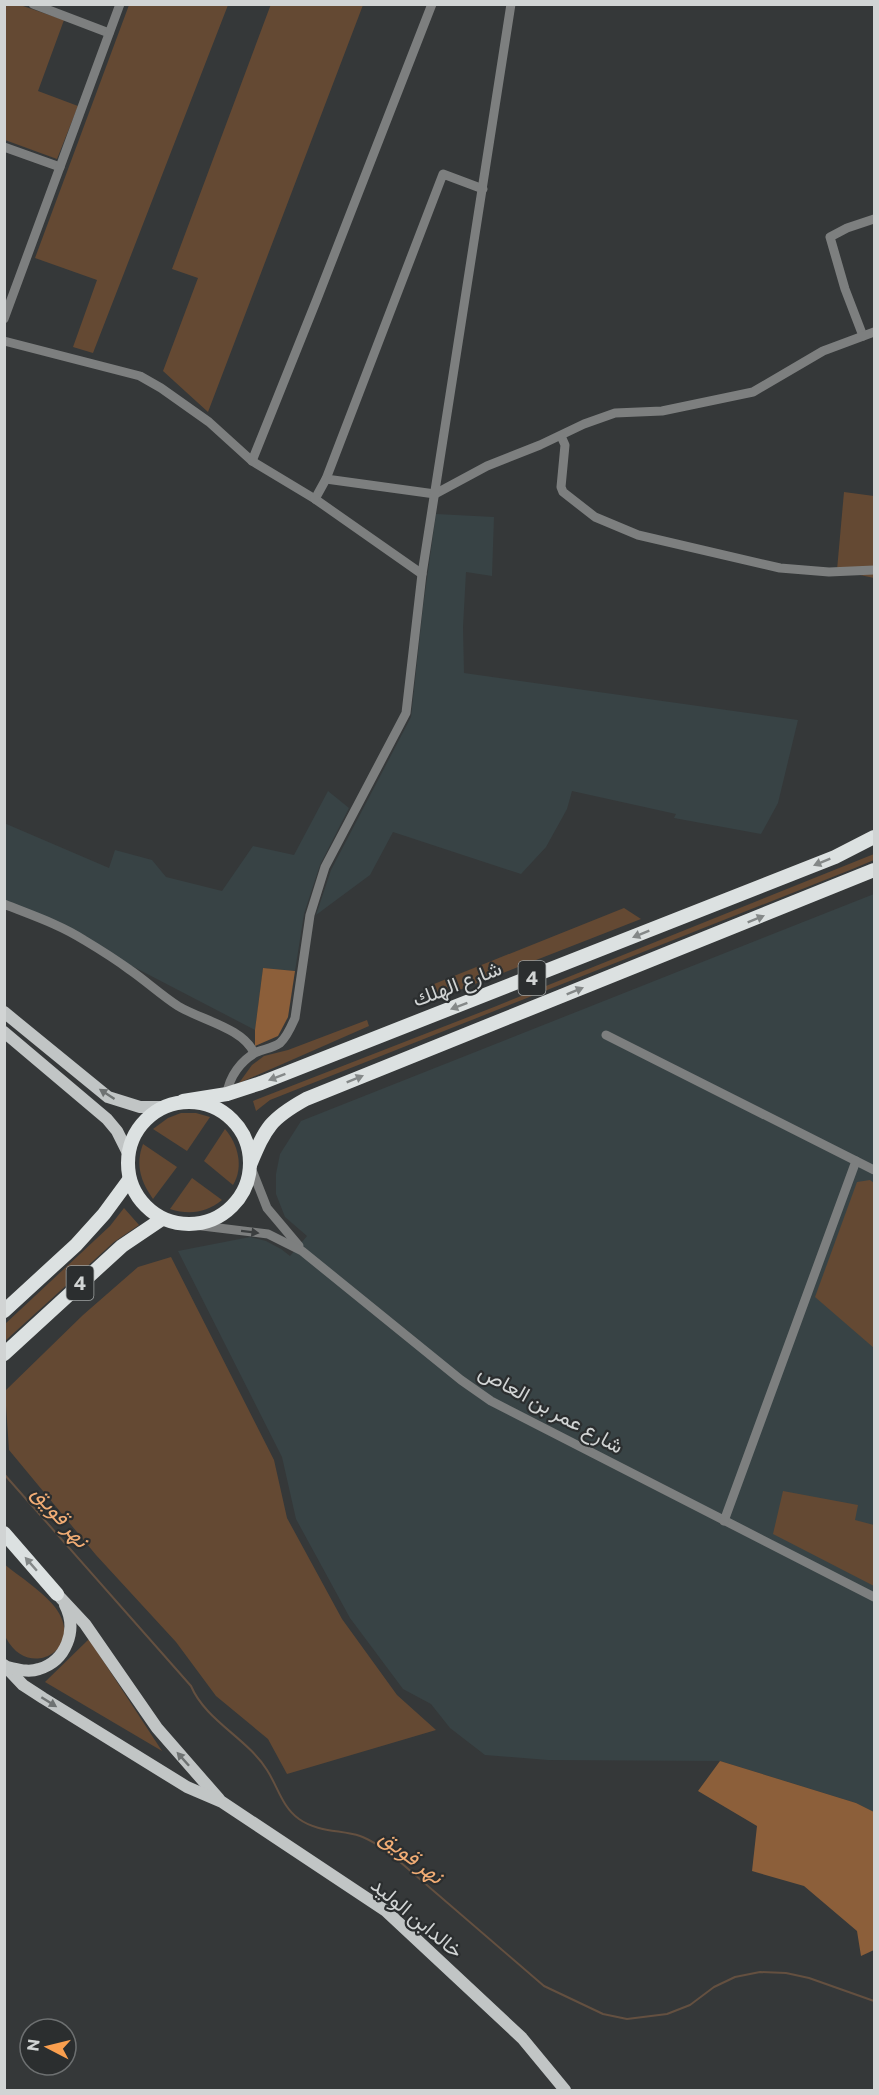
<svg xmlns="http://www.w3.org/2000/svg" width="879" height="2095" viewBox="0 0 879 2095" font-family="Commissioner,Vazirmatn,sans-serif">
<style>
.built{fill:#384345}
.green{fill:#644933}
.forest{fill:#8c5f3a}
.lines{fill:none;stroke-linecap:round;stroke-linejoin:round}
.stream{stroke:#645040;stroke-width:2}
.minor{stroke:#7d7f7f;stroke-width:9}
.major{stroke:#c1c5c5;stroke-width:12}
.highway{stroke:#dce1e1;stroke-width:14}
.oneway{fill:#848888}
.oneway2{fill:#6e7272}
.oneway3{fill:#3b3e3f}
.labels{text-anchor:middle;stroke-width:4.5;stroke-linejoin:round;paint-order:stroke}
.shield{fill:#2b2e2f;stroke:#9fa2a2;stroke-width:1.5}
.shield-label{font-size:20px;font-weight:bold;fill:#d1d4d4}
.street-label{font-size:21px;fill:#d1d4d4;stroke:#2b2e2f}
.water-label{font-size:22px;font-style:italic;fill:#f2ad75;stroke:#2b2e2f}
</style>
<rect width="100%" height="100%" fill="#353839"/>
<!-- built -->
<g class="built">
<polygon points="436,514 494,517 492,576 466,572 463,627 464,673 798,720 778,803 761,834 674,818 676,814 572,791 567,809 546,847 521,874 393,832 370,875 316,915 331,870 411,717 423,607"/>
<polygon points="328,791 349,808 320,865 304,914 295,971 263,968 255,1030 5,900 4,823 109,868 115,850 152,860 166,877 222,891 253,846 294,855"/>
<polygon points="874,894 874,1812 856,1803 720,1761 548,1760 485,1755 450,1728 431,1704 403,1689 350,1618 296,1519 282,1457 178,1251 250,1237 266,1241 281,1249 290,1256 307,1236 285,1217 276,1194 276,1174 280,1154 301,1121"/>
</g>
<!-- green -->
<g class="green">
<polygon points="271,4 363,5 208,412 163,371 198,278 172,269"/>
<polygon points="4,5 20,5 64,20 38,91 78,106 57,159 5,140"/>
<polygon points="129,5 228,5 93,353 73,347 97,280 35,258"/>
<polygon points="844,492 874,496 874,578 837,570"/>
<polygon points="874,854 874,860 850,870 270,1100 256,1111 253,1101 494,1007"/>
<polygon points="624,908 641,919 434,1000 429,986"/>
<polygon points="367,1020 369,1026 239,1083 252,1065 264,1056 288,1050"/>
<polygon points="181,1113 196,1113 210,1117 187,1151 153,1129 168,1118"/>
<path d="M225,1129C238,1144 244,1167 233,1185L204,1161Z"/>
<path d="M143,1144L177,1167L153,1199C141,1182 135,1165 143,1144Z"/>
<path d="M192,1178L222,1200C206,1213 189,1215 170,1209Z"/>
<polygon points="870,1180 874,1183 874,1348 815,1297 857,1182"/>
<polygon points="124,1208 139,1225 114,1242 5,1341 5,1324 110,1226"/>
<polygon points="171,1257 274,1460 287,1518 342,1619 397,1695 436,1730 287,1774 268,1739 216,1696 176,1642 96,1555 9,1450 5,1391 83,1315 138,1267"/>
<polygon points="783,1491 858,1505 855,1520 874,1525 874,1586 773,1534"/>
<path d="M4,1564C19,1576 43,1592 54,1606C88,1648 29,1682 6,1638C1,1628 5,1577 4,1564Z"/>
<polygon points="89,1639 162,1751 45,1682"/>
</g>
<!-- forest -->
<g class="forest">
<polygon points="263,968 295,971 288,1017 278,1036 255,1046 255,1030"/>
<polygon points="720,1761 856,1803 874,1812 874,1950 861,1956 857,1931 804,1886 752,1871 757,1826 698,1791"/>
</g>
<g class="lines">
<!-- stream -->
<path class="stream" d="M4,1474L191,1686C206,1721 247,1738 267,1770C278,1787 282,1807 299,1819C317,1832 341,1830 360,1836C369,1839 377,1845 385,1849L544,1986L603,2014L627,2019L667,2014L690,2005L714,1987L735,1977L760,1972L786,1973L809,1978L874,2001"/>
<!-- minor -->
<g class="minor">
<polyline points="33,4 109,33"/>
<polyline points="4,147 60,167"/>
<polyline points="4,319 120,4"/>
<polyline points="863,336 845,289 830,237 847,228 874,219"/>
<polyline points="4,341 140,376 161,388 209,422 252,461 315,499 422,574"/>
<polyline points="561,436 565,445 561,487 563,492 595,517 638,535 780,568 829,572 874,570"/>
<polyline points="252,461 317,299 432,4"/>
<polyline points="326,479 435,494 487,466 540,445 584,424 615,413 662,411 753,392 823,351 874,332"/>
<polyline points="315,499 326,479 443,174 483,189"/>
<path d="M4,904C31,915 59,924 84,940C99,949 115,959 130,970C146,981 161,995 178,1006C201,1020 243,1028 254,1053"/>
<polyline points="606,1035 874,1170"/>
<path d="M227,1094C229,1077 241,1060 257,1052C264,1049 273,1048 280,1043C287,1037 291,1027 295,1018L310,915L325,867L406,713L422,574L511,4"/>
<polyline points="250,1165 267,1208 299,1246"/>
<polyline points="194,1225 268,1234 302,1251 461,1380 491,1401 874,1597"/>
<polyline points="724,1521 856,1161"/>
</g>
<!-- major -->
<g class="major">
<polyline points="4,1012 108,1097 140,1107 162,1107"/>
<polyline points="4,1032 107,1119 117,1131 128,1153"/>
<polyline points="57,1594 85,1624 157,1728 219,1799"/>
<polyline points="4,1665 23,1685 43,1698 187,1787 222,1802 386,1911 522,2038 565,2090"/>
<path d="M6,1667C17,1669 28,1673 39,1669C66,1661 78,1630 65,1605"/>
</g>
<!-- highway -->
<g class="highway">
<polyline points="183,1101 227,1094 261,1083 835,857 874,837"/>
<circle cx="189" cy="1163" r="61"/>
<path d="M250,1165C266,1127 270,1119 306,1099L874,870"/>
<polyline points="4,1311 76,1245 104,1214 129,1180"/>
<polyline points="4,1354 122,1246 162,1219"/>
<polyline points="4,1533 57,1594"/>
</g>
</g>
<!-- one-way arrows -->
<defs><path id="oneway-solid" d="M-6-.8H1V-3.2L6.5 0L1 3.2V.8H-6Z" transform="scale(1.5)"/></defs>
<g class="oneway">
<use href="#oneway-solid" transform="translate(822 862) rotate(158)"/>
<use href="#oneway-solid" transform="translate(756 919) rotate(-22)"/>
<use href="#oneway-solid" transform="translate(641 934) rotate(158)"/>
<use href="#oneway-solid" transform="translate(575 991) rotate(-22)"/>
<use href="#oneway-solid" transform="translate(459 1006) rotate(159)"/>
<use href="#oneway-solid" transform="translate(277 1077) rotate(159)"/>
<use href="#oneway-solid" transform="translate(355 1079) rotate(-22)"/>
<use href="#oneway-solid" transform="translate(31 1564) rotate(-131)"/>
</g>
<g class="oneway2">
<use href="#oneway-solid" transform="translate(107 1094) rotate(-147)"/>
<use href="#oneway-solid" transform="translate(49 1702) rotate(32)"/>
<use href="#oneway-solid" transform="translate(183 1759) rotate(-132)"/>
</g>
<use class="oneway3" href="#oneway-solid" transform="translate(250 1232) rotate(7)"/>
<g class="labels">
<!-- shield labels -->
<g class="shield">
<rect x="518.5" y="961" width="27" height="34" rx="4.5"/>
<rect x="66.5" y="1266" width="27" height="34" rx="4.5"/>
</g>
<g class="shield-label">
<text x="532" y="985">4</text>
<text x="80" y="1290">4</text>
</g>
<!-- street labels -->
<g class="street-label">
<text transform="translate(457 984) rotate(-21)" y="7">شارع الهلك</text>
<text transform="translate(551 1409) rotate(29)" y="7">شارع عمر بن العاص</text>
<text transform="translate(417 1918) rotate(40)" y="7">خالدابن الوليد</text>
</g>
<!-- water labels -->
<g class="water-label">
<text transform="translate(61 1516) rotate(49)" y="8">نهر قويق</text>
<text transform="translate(412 1856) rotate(38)" y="8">نهر قويق</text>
</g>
</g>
<!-- border -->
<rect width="879" height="2095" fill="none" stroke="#d1d4d4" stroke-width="12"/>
<!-- north arrow -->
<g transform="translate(48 2047) rotate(277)"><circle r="28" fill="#2b2e2f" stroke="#6d7071" stroke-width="1.5"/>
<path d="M0-4.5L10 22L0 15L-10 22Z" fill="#fa9f4e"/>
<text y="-9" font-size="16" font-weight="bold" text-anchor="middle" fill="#d1d4d4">N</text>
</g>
</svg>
